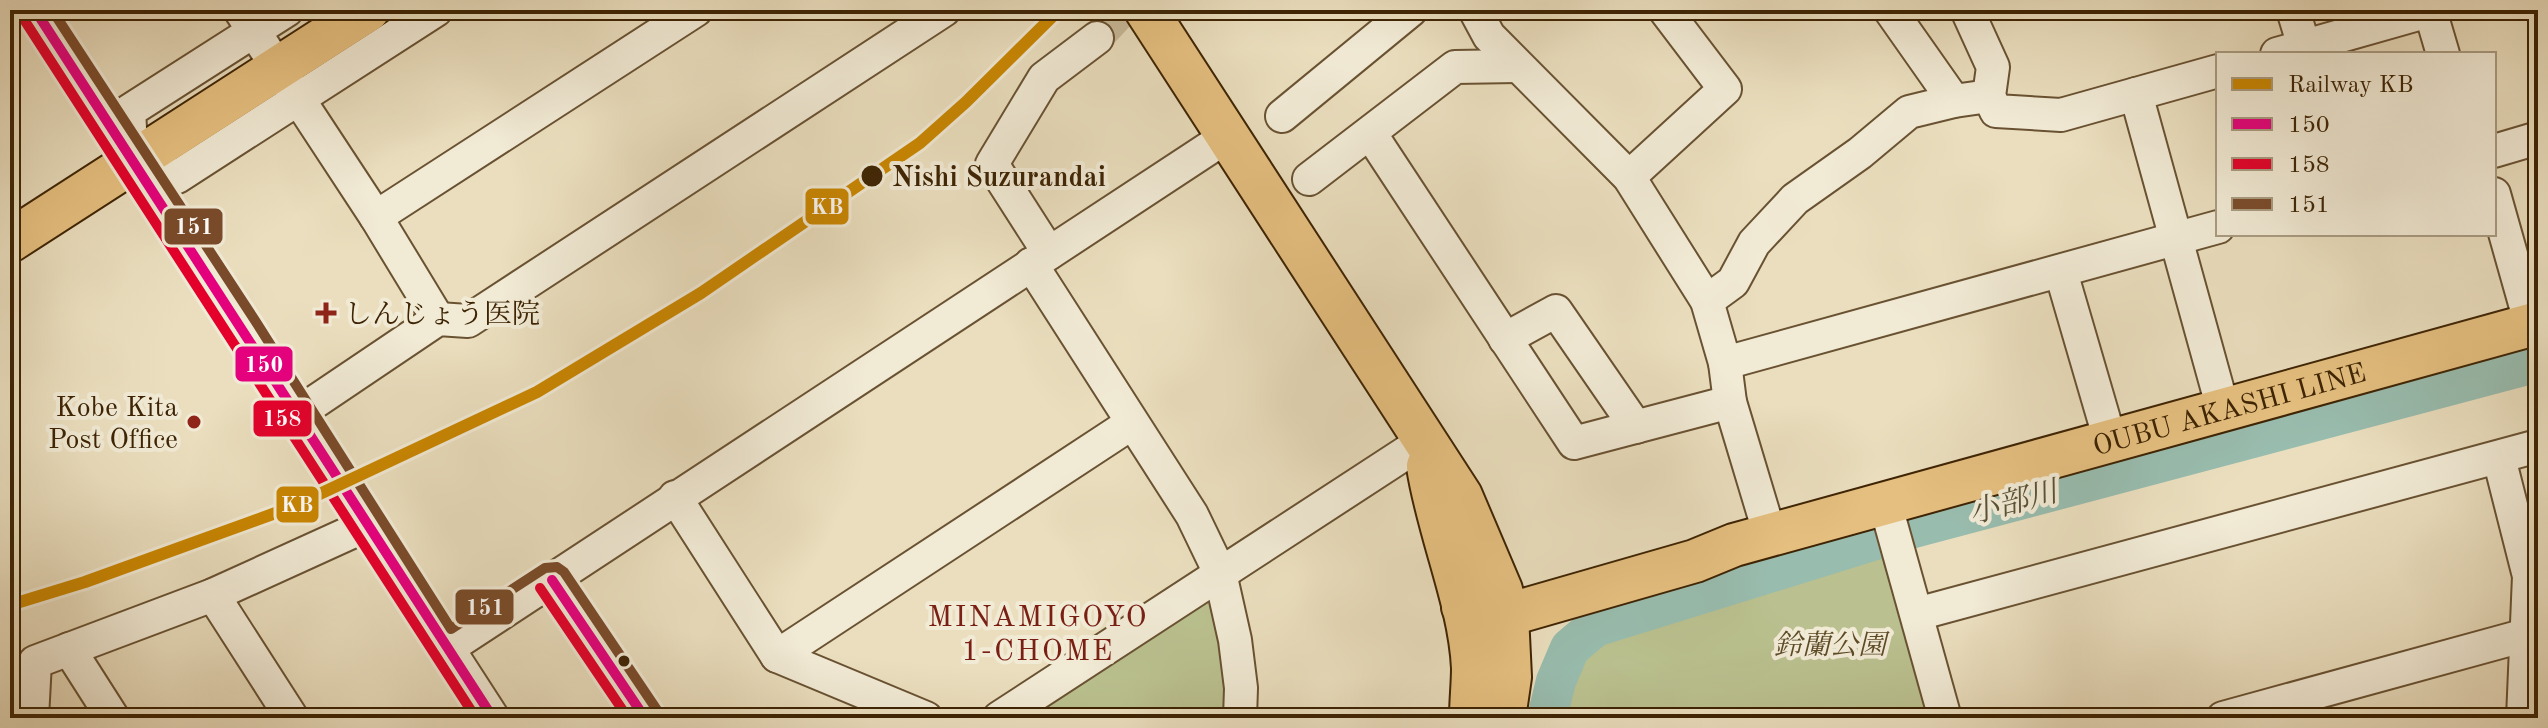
<svg xmlns="http://www.w3.org/2000/svg" width="2548" height="728" viewBox="0 0 2548 728" font-family="'Old Standard TT','Noto Serif JP',serif">
<style>
.green{fill:#bac08f;stroke:#7c724a;stroke-width:2}
.lines{fill:none;stroke-linecap:round;stroke-linejoin:round}
.river{stroke:#98bcae;stroke-width:40}
.minor-tunnel{stroke:#c8b999;stroke-width:32;stroke-dasharray:32 16;stroke-linecap:butt}
.minor-casing{stroke:#695232;stroke-width:36}
.major-casing{stroke:#3e2404;stroke-width:46}
.minor{stroke:#f1ead5;stroke-width:32}
.major{stroke:#e5bf7f;stroke-width:42}
.bus-1-casing{stroke:#f1ead5;stroke-width:16}
.bus-2-casing{stroke:#f1ead5;stroke-width:16}
.bus-3-casing{stroke:#f1ead5;stroke-width:16}
.bus-1{stroke:#e5007d;stroke-width:10}
.bus-2{stroke:#e4002b;stroke-width:10}
.bus-3{stroke:#7a4b2a;stroke-width:10}
.rail-1-casing{stroke:#f1ead5;stroke-width:18}
.rail-1{stroke:#c98601;stroke-width:12}
.stop-dot{fill:#3e2404;stroke:#f1ead5;stroke-width:3}
.poi-dot{fill:#8f2418;stroke:#f1ead5;stroke-width:3}
.labels{text-anchor:middle;stroke-width:8;stroke-linejoin:round;paint-order:stroke}
.stop-label{font-size:28px;font-weight:bold;fill:#3e2404;stroke:#f1ead5;text-anchor:start}
.poi-label{font-size:28px;fill:#3e2404;stroke:#f1ead5;text-anchor:start}
.street-label{font-size:28px;fill:#3e2404;stroke:#f1ead5}
.park-label{font-size:28px;font-style:italic;fill:#5d4b27;stroke:#f1ead5}
.water-label{font-size:30px;font-style:italic;fill:#595237;stroke:#f1ead5}
.neighbourhood-label{font-size:30px;letter-spacing:2px;fill:#7a1f14;stroke:#f1ead5}
.line-badge{stroke:#f1ead5;stroke-width:3}
.badge-label{font-size:22px;text-anchor:middle;font-weight:bold;fill:#fff}
</style>
<rect width="100%" height="100%" fill="#eadebe"/>
<filter id="stains"><feTurbulence type="fractalNoise" baseFrequency=".0025" numOctaves="4"/><feColorMatrix values="0 0 0 0 .2 0 0 0 0 .09 0 0 0 0 .02 0 0 0 .5 -.17"/></filter>
<radialGradient id="worn" r=".72"><stop offset=".6" stop-color="#630" stop-opacity="0"/><stop offset="1" stop-color="#630" stop-opacity=".3"/></radialGradient>
<!-- green -->
<g class="green">
<polygon points="1881,551 1929,718 1557,718 1565,684 1577,654 1603,635"/>
<polygon points="1220,573 1240,718 999,718"/>
</g>
<g class="lines">
<!-- river -->
<polyline class="river" points="1547,718 1556,681 1570,648 1595,627 1914,528 2538,362"/>
<!-- minor-tunnel -->
<polyline class="minor-tunnel" points="1097,38 1123,10"/>
<!-- minor casing -->
<g class="minor-casing">
<g id="minor">
<polyline points="35,10 493,718"/>
<polyline points="240,10 376,217 438,319"/>
<polyline points="287,10 129,111 132,162 177,177 436,10"/>
<polyline points="1475,10 1489,36 1629,177 1707,301 1725,363 1730,402 1770,535"/>
<polyline points="1890,10 1954,101"/>
<polyline points="1967,10 1993,67 1989,96 1996,111 2061,115 2218,71"/>
<polyline points="2293,10 2304,46"/>
<polyline points="2430,10 2443,54"/>
<polyline points="2277,54 2432,10"/>
<polyline points="2136,94 2223,409"/>
<polyline points="1282,116 1411,10"/>
<polyline points="1370,133 1574,443 1730,402"/>
<polyline points="2494,151 2538,138"/>
<polyline points="1629,177 1725,89 1665,10"/>
<polyline points="1309,179 1455,67 1517,66"/>
<polyline points="2494,194 2531,325"/>
<polyline points="376,217 696,10"/>
<polyline points="1049,253 992,164 1044,78 1097,38"/>
<polyline points="1031,264 1192,515 1220,573 1235,640 1241,688 1240,718"/>
<polyline points="2061,272 2110,440"/>
<polyline points="1707,301 1733,282 1754,243 1795,199 1860,153 1909,112 1954,101 1989,96"/>
<polyline points="1505,339 1556,311 1636,427"/>
<polyline points="1725,363 2218,227"/>
<polyline points="297,414 438,319 468,321 944,10"/>
<polyline points="2499,458 2529,576 2523,718"/>
<polyline points="675,497 777,656 926,718"/>
<polyline points="1885,503 1945,718"/>
<polyline points="552,580 645,718"/>
<polyline points="213,595 292,718"/>
<polyline points="1917,614 2538,446"/>
<polyline points="69,649 113,718"/>
<polyline points="447,649 1229,135"/>
<polyline points="777,656 1132,423"/>
<polyline points="32,718 35,662 213,595 367,525"/>
<polyline points="999,718 1424,441"/>
<polyline points="2223,718 2526,635"/>
</g>
</g>
<!-- major casing -->
<g class="major-casing">
<g id="major">
<polyline points="1146,10 1461,496 1501,590 1507,615 1510,677 1504,718"/>
<polyline points="10,241 368,10"/>
<path d="M1428,466C1438,532 1470,602 1473,668C1473,684 1471,701 1471,718"/>
<path id="s1" d="M1463,607L1507,615L1695,561L1734,545L2538,323"/>
</g>
</g>
<!-- minor -->
<use href="#minor" class="minor"/>
<!-- major -->
<use href="#major" class="major"/>
<!-- bus-1 casing -->
<g class="bus-1-casing">
<g id="bus-1">
<polyline points="35,10 493,718"/>
<polyline points="552,580 645,718"/>
</g>
</g>
<!-- bus-2 casing -->
<g class="bus-2-casing">
<g id="bus-2">
<polyline points="23,18 476,718"/>
<polyline points="540,588 628,718"/>
</g>
</g>
<!-- bus-3 casing -->
<g class="bus-3-casing">
<polyline id="bus-3" points="52,10 256,322 451,629 545,568 557,567 564,572 657,710"/>
</g>
<!-- bus-1 -->
<use href="#bus-1" class="bus-1"/>
<!-- bus-2 -->
<use href="#bus-2" class="bus-2"/>
<!-- bus-3 -->
<use href="#bus-3" class="bus-3"/>
<!-- rail-1 casing -->
<g class="rail-1-casing">
<polyline id="rail-1" points="10,605 85,582 292,507 537,392 701,293 920,143 966,102 1059,10"/>
</g>
<!-- rail-1 -->
<use href="#rail-1" class="rail-1"/>
</g>
<!-- markers -->
<g class="stop-dot">
<circle cx="872" cy="176" r="12"/>
<circle cx="624" cy="661" r="7"/>
</g>
<g class="poi-dot">
<path d="M322 301h8v8h8v8h-8v8h-8v-8h-8v-8h8z"/>
<circle cx="194" cy="422" r="8"/>
</g>
<g class="labels">
<!-- stop labels -->
<g class="stop-label">
<text x="892" y="186">Nishi Suzurandai</text>
</g>
<!-- poi labels -->
<g class="poi-label">
<text x="344" y="323">しんじょう医院</text>
<text x="178" y="416" text-anchor="end">Kobe Kita<tspan x="178" dy="32">Post Office</tspan></text>
</g>
<!-- street labels -->
<g class="street-label">
<text dy="10" stroke="none"><textPath href="#s1" startOffset="796">OUBU AKASHI LINE</textPath></text>
</g>
<!-- park labels -->
<g class="park-label">
<text x="1830" y="654">鈴蘭公園</text>
</g>
<!-- water labels -->
<g class="water-label">
<text transform="translate(2013 502) rotate(-15)" y="10">小部川</text>
</g>
<!-- neighbourhood labels -->
<g class="neighbourhood-label">
<text x="1038" y="626">MINAMIGOYO<tspan x="1038" dy="34">1-CHOME</tspan></text>
</g>
</g>
<g class="line-badge">
<rect x="804" y="187" width="46" height="39" rx="8" fill="#c98601"/>
<rect x="163" y="207" width="61" height="39" rx="8" fill="#7a4b2a"/>
<rect x="234" y="345" width="60" height="38" rx="8" fill="#e5007d"/>
<rect x="252" y="399" width="61" height="39" rx="8" fill="#e4002b"/>
<rect x="275" y="485" width="45" height="39" rx="8" fill="#c98601"/>
<rect x="454" y="588" width="61" height="38" rx="8" fill="#7a4b2a"/>
</g>
<g class="badge-label">
<text x="827" y="214">KB</text>
<text x="194" y="234">151</text>
<text x="264" y="372">150</text>
<text x="282" y="426">158</text>
<text x="297" y="512">KB</text>
<text x="485" y="615">151</text>
</g>
<!-- margin -->
<rect width="2548" height="728" fill="none" stroke="#eadebe" stroke-width="40"/>
<rect x="12" y="12" width="2524" height="704" fill="none" stroke="#3e2404" stroke-width="4"/>
<rect x="20" y="20" width="2508" height="688" fill="none" stroke="#3e2404" stroke-width="2"/>
<!-- legend -->
<rect x="2216" y="52" width="280" height="184" fill="#f1ead5" stroke="#a99b81" stroke-width="2"/>
<rect x="2232" y="78" width="40" height="12" fill="#c98601" stroke="#a99b81" stroke-width="2"/>
<text x="2288" y="92" font-size="24" fill="#3e2404">Railway KB</text>
<rect x="2232" y="118" width="40" height="12" fill="#e5007d" stroke="#a99b81" stroke-width="2"/>
<text x="2288" y="132" font-size="24" fill="#3e2404">150</text>
<rect x="2232" y="158" width="40" height="12" fill="#e4002b" stroke="#a99b81" stroke-width="2"/>
<text x="2288" y="172" font-size="24" fill="#3e2404">158</text>
<rect x="2232" y="198" width="40" height="12" fill="#7a4b2a" stroke="#a99b81" stroke-width="2"/>
<text x="2288" y="212" font-size="24" fill="#3e2404">151</text>
<rect width="100%" height="100%" filter="url(#stains)"/>
<rect width="100%" height="100%" fill="url(#worn)"/>
</svg>
